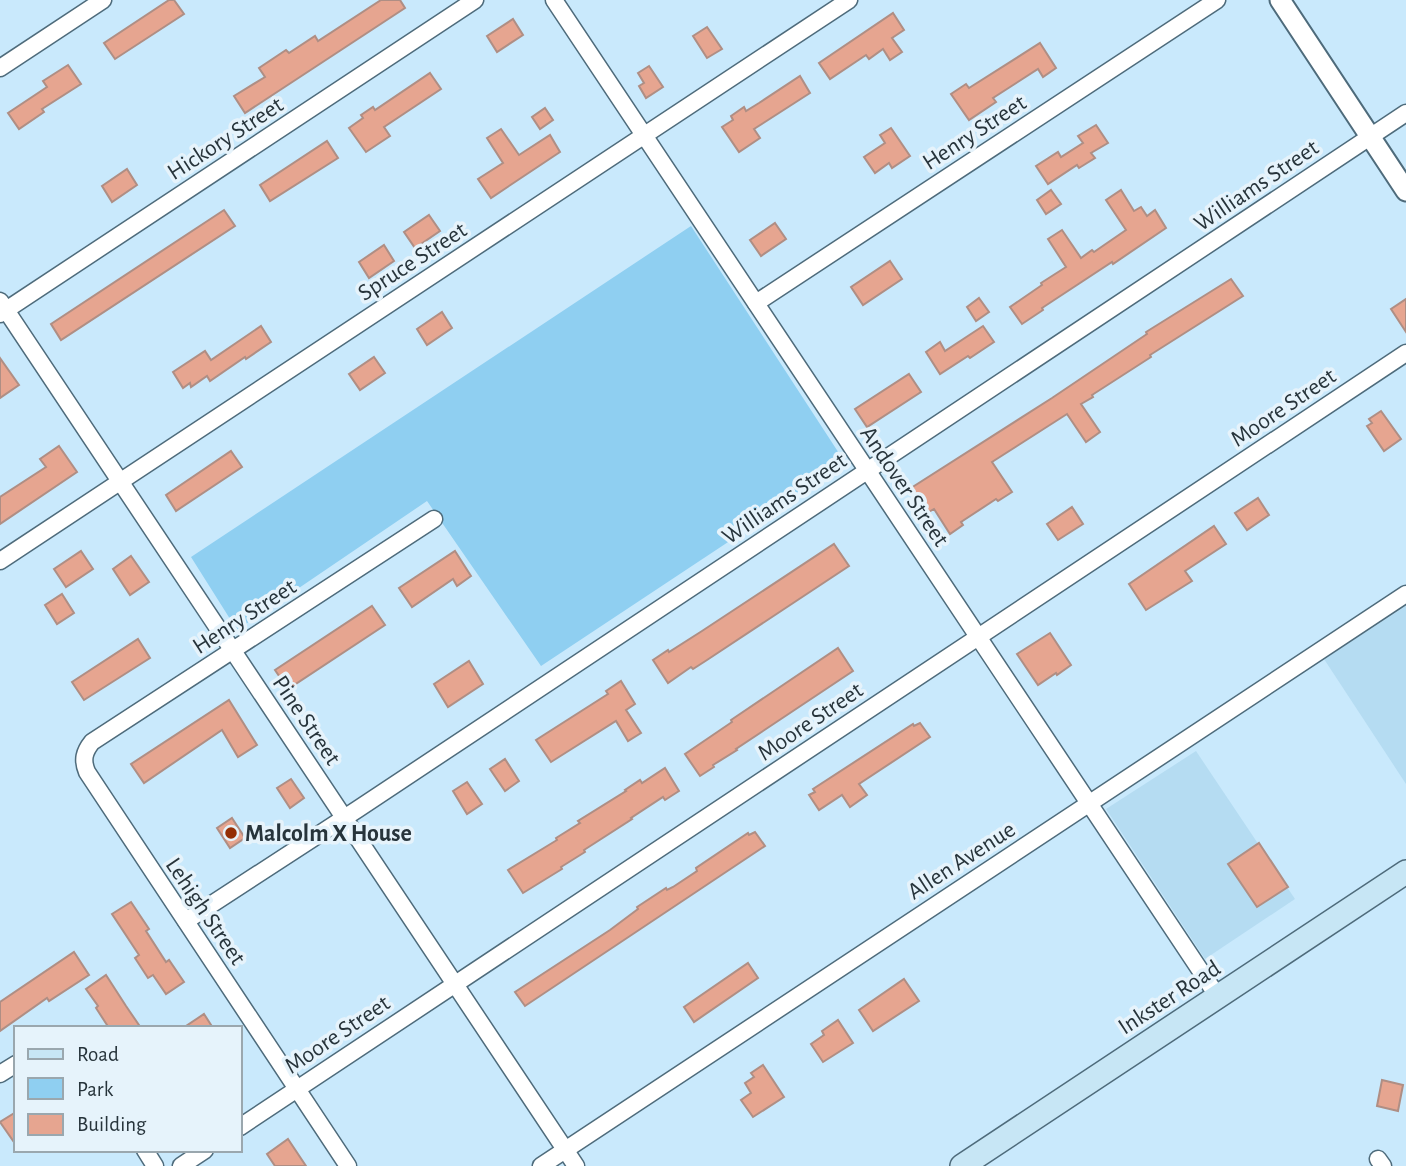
<svg xmlns="http://www.w3.org/2000/svg" width="1406" height="1166" viewBox="0 0 1406 1166" font-family="'Alegreya Sans',sans-serif">
<style>
.built{fill:#b5dcf2}
.green{fill:#8fcff1}
.building{fill:#e6a590;stroke:#af8e84;stroke-width:2}
.lines{fill:none;stroke-linecap:round;stroke-linejoin:round}
.minor-casing{stroke:#4e6b7b;stroke-width:19}
.tertiary-casing{stroke:#4e6b7b;stroke-width:23}
.secondary-casing{stroke:#4e6b7b;stroke-width:26}
.minor{stroke:#fff;stroke-width:16}
.tertiary{stroke:#fff;stroke-width:19}
.secondary{stroke:#c7e6f5;stroke-width:23}
.poi-dot{fill:#942e04;stroke:#e6f3fb;stroke-width:2.5}
.labels{text-anchor:middle;stroke-width:7;stroke-linejoin:round;paint-order:stroke}
.street-label{font-size:24px;fill:#27343b;stroke:#e6f3fb}
.poi-label{font-size:24px;font-weight:bold;fill:#27343b;stroke:#e6f3fb;text-anchor:start}
</style>
<rect width="100%" height="100%" fill="#c9e9fc"/>
<!-- built -->
<g class="built">
<polygon points="1406,606 1406,784 1324,659"/>
<polygon points="1196,751 1295,899 1205,959 1106,809"/>
</g>
<!-- green -->
<polygon class="green" points="691,226 846,464 541,666 427,501 237,630 191,557"/>
<!-- building -->
<g class="building">
<polygon points="169,0 174,0 184,14 115,59 104,43"/>
<polygon points="381,0 400,0 405,8 245,113 234,96 265,77 259,68 286,50 289,53 315,36 318,41"/>
<polygon points="893,13 904,30 892,38 902,52 890,60 883,49 869,59 866,55 830,79 819,63"/>
<polygon points="513,19 523,35 497,52 487,36"/>
<polygon points="707,27 722,49 707,58 693,36"/>
<polygon points="1040,43 1056,68 1043,77 1038,69 993,98 996,102 969,120 951,94 966,84 969,88"/>
<polygon points="68,65 81,84 42,109 44,112 19,129 8,113 47,87 43,81"/>
<polygon points="649,66 663,87 646,98 639,86 644,83 638,73"/>
<polygon points="430,73 441,89 384,127 390,136 366,152 349,128 363,118 361,115 373,107 375,110"/>
<polygon points="800,76 810,93 754,129 760,138 739,152 722,127 733,120 731,116 744,107 746,111 759,103"/>
<polygon points="545,108 553,120 540,129 532,117"/>
<polygon points="1096,125 1108,143 1091,153 1095,158 1079,168 1077,165 1048,184 1036,166 1058,152 1061,157 1083,143 1078,136"/>
<polygon points="891,128 910,156 892,168 889,163 875,173 864,157 885,143 880,135"/>
<polygon points="501,129 519,155 550,135 560,152 491,198 478,179 503,163 487,138"/>
<polygon points="327,141 338,158 270,201 260,185"/>
<polygon points="127,169 137,185 112,202 102,186"/>
<polygon points="1051,190 1061,204 1046,214 1037,200"/>
<polygon points="1121,190 1134,211 1141,207 1147,216 1155,210 1166,228 1113,264 1112,262 1042,308 1043,310 1022,324 1010,307 1042,285 1041,283 1066,267 1048,239 1062,230 1081,258 1092,250 1094,252 1126,230 1106,200"/>
<polygon points="224,210 235,226 61,340 51,324"/>
<polygon points="429,215 440,231 415,248 404,232"/>
<polygon points="775,223 786,239 761,256 750,240"/>
<polygon points="384,245 394,261 369,278 359,262"/>
<polygon points="890,261 902,279 863,305 851,287"/>
<polygon points="1231,279 1243,296 1150,355 1151,357 1092,395 1093,397 1081,404 1100,432 1086,442 1067,414 992,462 1012,492 998,501 996,499 961,522 963,525 950,534 934,509 927,513 911,488 1052,398 1147,334 1146,332"/>
<polygon points="979,298 989,312 976,321 967,307"/>
<polygon points="1406,299 1406,332 1391,309"/>
<polygon points="442,312 452,328 427,345 417,329"/>
<polygon points="261,326 271,342 246,359 245,357 210,381 207,376 191,387 190,383 183,388 173,372 205,351 211,360"/>
<polygon points="983,326 994,342 970,358 968,356 940,374 926,352 940,342 945,351"/>
<polygon points="374,357 385,373 360,390 349,374"/>
<polygon points="0,358 19,385 0,398"/>
<polygon points="909,374 921,392 867,427 855,409"/>
<polygon points="1381,411 1401,439 1384,451 1367,426 1372,423 1369,419"/>
<polygon points="59,446 77,472 0,524 0,497 46,467 40,459"/>
<polygon points="231,451 242,467 176,511 166,495"/>
<polygon points="1258,498 1269,515 1247,530 1235,513"/>
<polygon points="1072,507 1083,524 1058,540 1047,524"/>
<polygon points="1214,526 1226,544 1185,571 1192,581 1146,610 1129,584"/>
<polygon points="834,544 849,566 707,660 693,669 691,667 668,683 653,660 668,650 669,652 702,631"/>
<polygon points="81,551 93,569 66,587 54,569"/>
<polygon points="455,551 471,576 457,586 453,579 412,607 399,588"/>
<polygon points="131,556 149,582 130,595 113,569"/>
<polygon points="62,594 74,613 57,624 45,605"/>
<polygon points="372,606 385,625 288,689 275,670"/>
<polygon points="1050,633 1071,665 1057,675 1056,673 1038,685 1017,654"/>
<polygon points="138,639 150,658 84,700 72,682"/>
<polygon points="838,648 853,671 736,749 737,750 713,765 714,767 700,776 685,754 732,722 731,720"/>
<polygon points="469,661 483,684 448,707 434,684"/>
<polygon points="621,681 635,704 626,710 641,733 628,741 616,721 551,762 536,740 608,694 606,691"/>
<polygon points="229,700 257,745 238,757 222,730 144,783 131,764"/>
<polygon points="920,723 930,737 859,784 867,795 850,807 842,795 819,810 809,795 815,792 813,789 913,724 914,726"/>
<polygon points="505,759 519,781 505,791 490,769"/>
<polygon points="665,768 679,791 665,800 663,797 631,818 632,819 584,850 585,852 561,867 562,869 523,893 508,870 557,840 556,838 580,823 578,821 626,791 625,790 640,780 642,783"/>
<polygon points="291,779 304,798 290,808 277,788"/>
<polygon points="467,782 482,804 467,814 453,791"/>
<polygon points="232,818 245,838 230,848 217,828"/>
<polygon points="755,832 765,846 525,1006 515,992 610,930 638,909 637,907 666,888 667,890 673,887 697,871 696,868 748,833 749,835"/>
<polygon points="1259,843 1288,887 1257,907 1228,864"/>
<polygon points="131,902 149,929 146,931 166,962 169,960 184,982 166,994 153,975 148,978 135,958 139,955 112,914"/>
<polygon points="74,952 89,975 49,1001 47,998 0,1031 0,1002"/>
<polygon points="748,963 758,978 694,1022 684,1007"/>
<polygon points="106,975 126,1006 141,1028 109,1028 96,1008 98,1006 86,989"/>
<polygon points="904,979 919,1001 873,1031 859,1010"/>
<polygon points="204,1014 213,1028 183,1028"/>
<polygon points="838,1020 853,1043 823,1062 811,1044 824,1035 822,1031"/>
<polygon points="763,1065 784,1097 753,1117 741,1100 751,1093 745,1083 754,1077 751,1073"/>
<polygon points="1382,1080 1403,1085 1398,1111 1377,1106"/>
<polygon points="16,1112 16,1145 0,1122"/>
<polygon points="288,1139 306,1166 275,1166 267,1154"/>
</g>
<g class="lines">
<!-- minor casing -->
<g class="minor-casing">
<g id="minor">
<polyline points="554,0 1218,997"/>
<polyline points="0,68 103,0"/>
<polyline points="0,301 576,1166"/>
<polyline points="756,303 1217,0"/>
<polyline points="0,314 475,0"/>
<polyline points="0,561 849,0"/>
<polyline points="186,921 358,809 1406,113"/>
<polyline points="0,1074 16,1064"/>
<polyline points="240,1127 1406,353"/>
<polyline points="145,1150 155,1166"/>
<polyline points="1378,1159 1383,1166"/>
<polyline points="181,1166 205,1150"/>
<path d="M348,1166L87,772C82,760 84,752 92,742L434,519"/>
<polyline points="541,1166 1406,594"/>
</g>
</g>
<!-- tertiary casing -->
<g class="tertiary-casing">
<polyline id="tertiary" points="1280,0 1406,191"/>
</g>
<!-- secondary casing -->
<g class="secondary-casing">
<polyline id="secondary" points="962,1166 1406,872"/>
</g>
<!-- minor -->
<use href="#minor" class="minor"/>
<!-- tertiary -->
<use href="#tertiary" class="tertiary"/>
<!-- secondary -->
<use href="#secondary" class="secondary"/>
</g>
<!-- markers -->
<circle class="poi-dot" cx="231" cy="833" r="7"/>
<g class="labels">
<!-- street labels -->
<g class="street-label">
<text transform="translate(974 132) rotate(-33)" y="8">Henry Street</text>
<text transform="translate(225 138) rotate(-33)" y="8">Hickory Street</text>
<text transform="translate(1256 185) rotate(-34)" y="8">Williams Street</text>
<text transform="translate(412 261) rotate(-33)" y="8">Spruce Street</text>
<text transform="translate(1283 407) rotate(-34)" y="8">Moore Street</text>
<text transform="translate(905 486) rotate(56)" y="8">Andover Street</text>
<text transform="translate(784 498) rotate(-34)" y="8">Williams Street</text>
<text transform="translate(244 616) rotate(-33)" y="8">Henry Street</text>
<text transform="translate(307 720) rotate(56)" y="8">Pine Street</text>
<text transform="translate(810 721) rotate(-34)" y="8">Moore Street</text>
<text transform="translate(961 860) rotate(-33)" y="8">Allen Avenue</text>
<text transform="translate(206 911) rotate(56)" y="8">Lehigh Street</text>
<text transform="translate(1169 997) rotate(-33)" y="8">Inkster Road</text>
<text transform="translate(337 1034) rotate(-34)" y="8">Moore Street</text>
</g>
<!-- poi labels -->
<g class="poi-label">
<text x="245" y="841">Malcolm X House</text>
</g>
</g>
<!-- legend -->
<rect x="14" y="1026" width="228" height="126" fill="#e6f3fb" stroke="#9aa7ae" stroke-width="2"/>
<rect x="28" y="1049" width="35" height="10" fill="#c7e6f5" stroke="#9aa7ae" stroke-width="2"/>
<text x="77" y="1061" font-size="21" fill="#27343b">Road</text>
<rect x="28" y="1078" width="35" height="21" fill="#8fcff1" stroke="#9aa7ae" stroke-width="2"/>
<text x="77" y="1096" font-size="21" fill="#27343b">Park</text>
<rect x="28" y="1114" width="35" height="21" fill="#e6a590" stroke="#9aa7ae" stroke-width="2"/>
<text x="77" y="1131" font-size="21" fill="#27343b">Building</text>
</svg>
